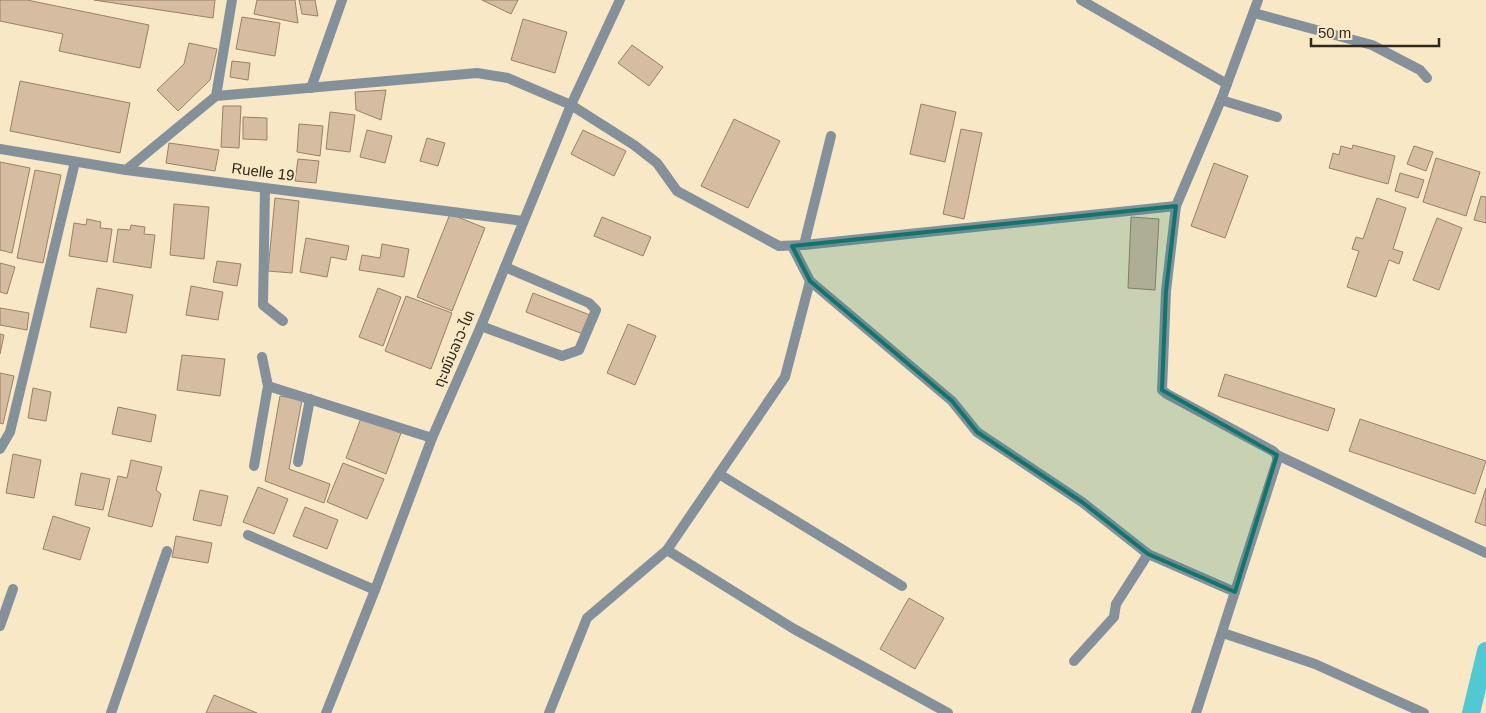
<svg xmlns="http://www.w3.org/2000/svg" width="1486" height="713" viewBox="0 0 1486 713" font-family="Helvetica,'Noto Sans Lao',sans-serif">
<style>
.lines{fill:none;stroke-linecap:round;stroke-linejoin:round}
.canal{stroke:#50c9d2;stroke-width:18}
.building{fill:#d6bca0;stroke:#998166}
.service{stroke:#84919b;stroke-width:10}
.minor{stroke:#84919b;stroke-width:10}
.tertiary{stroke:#84919b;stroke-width:10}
.marked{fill:#0f766e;fill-opacity:0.2;stroke:#0f766e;stroke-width:4;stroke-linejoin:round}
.labels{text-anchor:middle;stroke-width:4;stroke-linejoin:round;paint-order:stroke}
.street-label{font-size:15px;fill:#2f291c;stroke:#f8e8c5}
</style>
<rect width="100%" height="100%" fill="#f8e8c5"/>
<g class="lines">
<!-- canal -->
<polyline class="canal" points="1471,713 1486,651"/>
</g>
<!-- building -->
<g class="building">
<polygon points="0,0 27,0 149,25 140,68 59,51 63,34 0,21"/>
<polygon points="94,0 215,0 213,18"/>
<polygon points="257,0 295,0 298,23 254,14"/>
<polygon points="299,0 315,0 318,16 302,14"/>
<polygon points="482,0 518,0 511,14"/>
<polygon points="242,17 280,23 275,56 236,49"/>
<polygon points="523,19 567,32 555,73 511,60"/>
<polygon points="189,43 217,49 210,80 178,111 157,90 184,64"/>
<polygon points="632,45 663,67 649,86 618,63"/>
<polygon points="232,61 250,63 248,80 230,77"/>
<polygon points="20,81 130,103 120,153 10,131"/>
<polygon points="386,90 381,120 356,110 355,92"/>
<polygon points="921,104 956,112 945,162 910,154"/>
<polygon points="223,106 241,106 239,148 221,147"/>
<polygon points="330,112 355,115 350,152 326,149"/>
<polygon points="243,117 267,118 267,140 243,139"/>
<polygon points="734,119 780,141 748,208 701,186"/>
<polygon points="299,124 323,126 320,156 297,152"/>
<polygon points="961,129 982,133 964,219 943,214"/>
<polygon points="367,130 392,136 385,163 360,157"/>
<polygon points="583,130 626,151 614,176 571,154"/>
<polygon points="427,138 445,143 438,166 420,161"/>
<polygon points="169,143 219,150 215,171 166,163"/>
<polygon points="1353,145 1395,156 1388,184 1329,168 1333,153 1339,155 1341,146 1352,149"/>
<polygon points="1414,146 1433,152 1426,171 1407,164"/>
<polygon points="1436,158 1480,172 1466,216 1423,202"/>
<polygon points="298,159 319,161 316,183 295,181"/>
<polygon points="0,162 30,168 12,253 0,250"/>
<polygon points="1214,163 1248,176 1225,238 1191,226"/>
<polygon points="35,170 61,175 43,263 17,258"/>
<polygon points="1400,173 1424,180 1418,198 1395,191"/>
<polygon points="1481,196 1486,197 1486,223 1474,220"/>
<polygon points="275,198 299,201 292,273 268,271"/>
<polygon points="1377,198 1406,208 1393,249 1403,252 1399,264 1389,260 1376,297 1347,287 1359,251 1352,249 1356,237 1363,239"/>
<polygon points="174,204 209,207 204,259 170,255"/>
<polygon points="450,214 485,228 452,311 417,297"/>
<polygon points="602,217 651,237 643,256 594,236"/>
<polygon points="1131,217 1159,219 1155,290 1128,288"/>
<polygon points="1437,218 1462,228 1439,290 1413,280"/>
<polygon points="87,219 101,222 100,228 112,229 107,262 69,256 74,223 86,225"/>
<polygon points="131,225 145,227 144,234 155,235 151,268 113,262 118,229 130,230"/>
<polygon points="306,238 349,246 346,260 331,257 327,277 300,272"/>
<polygon points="382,244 409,249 404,277 359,270 362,255 380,258"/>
<polygon points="217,261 241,264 237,286 213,282"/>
<polygon points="0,263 15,267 7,294 0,292"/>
<polygon points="191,286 223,292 218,320 186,315"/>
<polygon points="97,288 133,295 126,333 90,327"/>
<polygon points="378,288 401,297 383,346 359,337"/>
<polygon points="533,293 590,315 583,334 526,312"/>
<polygon points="406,296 452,313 431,369 385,351"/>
<polygon points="0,308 29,313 27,330 0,325"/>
<polygon points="628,324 656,336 635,385 607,373"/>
<polygon points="0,334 4,335 0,354"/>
<polygon points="182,355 225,359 220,396 177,390"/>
<polygon points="0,373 14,376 3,424 0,423"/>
<polygon points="1225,374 1335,409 1328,431 1218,396"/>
<polygon points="33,388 51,392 46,421 28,418"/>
<polygon points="280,396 302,400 289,469 330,484 324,503 265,481"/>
<polygon points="118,407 156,415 151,442 112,434"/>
<polygon points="361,418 401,433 386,474 346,458"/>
<polygon points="1360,419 1486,461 1475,494 1349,451"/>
<polygon points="13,454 41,460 34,498 6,493"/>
<polygon points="131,460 162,467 156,490 161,494 152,527 108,516 118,476 127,478"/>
<polygon points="343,463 384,479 367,519 327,502"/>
<polygon points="81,473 110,479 103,510 75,505"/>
<polygon points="258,487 288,499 274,534 243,522"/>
<polygon points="1486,488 1486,526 1475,522"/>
<polygon points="200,490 228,496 221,526 193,520"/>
<polygon points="305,507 338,520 327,549 293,536"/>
<polygon points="53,516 90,528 80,560 43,549"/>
<polygon points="176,536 212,543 208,563 172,557"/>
<polygon points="909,598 944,618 915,669 880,649"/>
<polygon points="214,695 257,713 206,713"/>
</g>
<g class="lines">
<!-- service -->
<g class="service">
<polyline points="1221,100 1277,117"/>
<polyline points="265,188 263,305 283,321"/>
<polyline points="804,245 831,136"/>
<polyline points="481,326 562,356 579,350 596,310 589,303 505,267"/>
<polyline points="298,462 310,399"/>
<polyline points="248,535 375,590"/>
<polyline points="0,626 13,589"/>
<polyline points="111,713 167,551"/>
</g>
<!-- minor -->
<g class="minor">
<polyline points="1081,0 1227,84"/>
<polyline points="1258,0 1221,100 1176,206 1166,291 1162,390 1167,394 1273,451 1277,455 1486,553"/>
<polyline points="1254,13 1372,45 1420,70 1427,78"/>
<polyline points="311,88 342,0"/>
<polyline points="216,96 232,0"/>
<polyline points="0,149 126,170 523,221"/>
<polyline points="126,170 216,96 477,73 508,78 571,105 634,145 657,163 677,191 779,246 804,245 1176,206"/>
<polyline points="792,246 810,281 952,401 977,432 1082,502 1148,554 1235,592"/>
<polyline points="268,386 432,438"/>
<polyline points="0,449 10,432 75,162"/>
<polyline points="254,466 268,386 262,357"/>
<polyline points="719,474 902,586"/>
<polyline points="667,550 794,629 948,713"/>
<polyline points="1223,633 1315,664 1424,713"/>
<polyline points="1074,661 1114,617 1116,604 1148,554"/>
<polyline points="549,713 587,618 667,550 785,377 810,281"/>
<polyline points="1196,713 1277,461 1277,455"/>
</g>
<!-- tertiary -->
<polyline class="tertiary" points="326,713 375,590 432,438 481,326 571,105 620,0"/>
</g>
<!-- marked area -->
<path class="marked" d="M1176,206L1166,291L1162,390L1277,455L1235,592L1148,554L1082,502L977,432L952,401L810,281L792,246Z"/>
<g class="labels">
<!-- street labels -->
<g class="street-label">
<text transform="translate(263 172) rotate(7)" y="5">Ruelle 19</text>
<text transform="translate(454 349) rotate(-67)" y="5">ຖະໜົນລາວ-ໄທ</text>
</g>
</g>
<!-- scale -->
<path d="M1311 38v8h128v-8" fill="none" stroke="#2f291c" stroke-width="2.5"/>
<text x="1318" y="38" font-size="15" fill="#2f291c" stroke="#f8e8c5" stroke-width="4" paint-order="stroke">50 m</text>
</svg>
